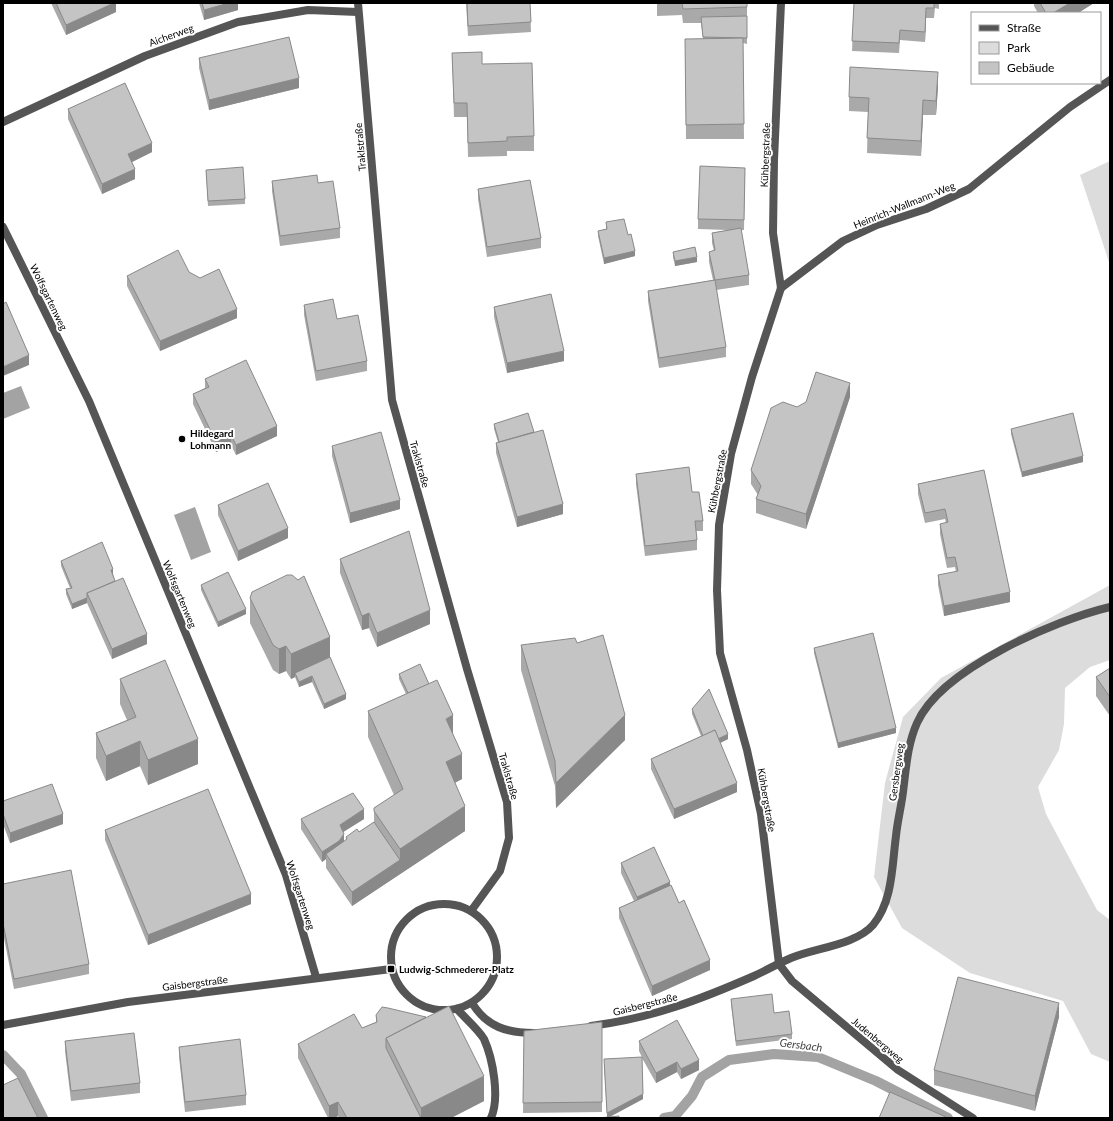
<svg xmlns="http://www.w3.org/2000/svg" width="1113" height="1121" viewBox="0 0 1113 1121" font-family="Lato,sans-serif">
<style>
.green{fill:#dcdcdc}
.water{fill:#a3a3a3}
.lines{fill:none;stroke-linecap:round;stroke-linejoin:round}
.stream{stroke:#a3a3a3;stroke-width:10}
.street{stroke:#555;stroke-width:8}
.wall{fill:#a9a9a9}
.shaded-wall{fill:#898989}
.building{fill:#c4c4c4;stroke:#898989}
.poi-dot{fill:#000;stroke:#fff;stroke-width:1.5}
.labels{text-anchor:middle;stroke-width:4;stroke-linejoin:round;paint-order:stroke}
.street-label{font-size:10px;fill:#000;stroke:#fff}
.poi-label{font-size:10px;font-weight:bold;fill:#000;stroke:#fff;text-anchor:start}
.water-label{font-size:11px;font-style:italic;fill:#444;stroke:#fff}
</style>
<rect width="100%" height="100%" fill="#fff"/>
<!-- green -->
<g class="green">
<polygon points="1110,161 1110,265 1080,175"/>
<polygon points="1110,585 1110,660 1090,667 1065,688 1064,724 1059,750 1038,787 1046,814 1097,910 1110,920 1110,1062 1091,1054 1063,1001 970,973 902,928 874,877 885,783 903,717 941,678"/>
</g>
<!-- water -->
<g class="water">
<polygon points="21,386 30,408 3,419 3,393"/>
<polygon points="195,507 211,552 191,560 174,515"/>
</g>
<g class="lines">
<!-- stream -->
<g class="stream">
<polyline points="3,1055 21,1074 43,1118"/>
<polyline points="664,1118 675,1116 692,1096 702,1077 729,1060 774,1054 818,1057 876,1081 948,1118"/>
</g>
<!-- street -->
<g class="street">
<polyline points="358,3 392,400 467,669 507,802 509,838 500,871 471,911"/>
<polyline points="781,3 774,160 773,233 781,288 752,377 731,454 719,525 717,590 720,653 747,750 761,814 779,964 792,981 898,1070 973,1118"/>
<polyline points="3,122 145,56 238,22 308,10 358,12"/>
<polyline points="3,227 89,401 286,875 316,977"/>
<polyline points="781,288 843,241 877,225 926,209 969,189 1070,107 1110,80"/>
<circle cx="444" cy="957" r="53"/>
<path d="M472,1003C487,1027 507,1033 534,1033"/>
<path d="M457,1009C465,1018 478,1029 484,1039C493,1059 500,1098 491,1118"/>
<polyline points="3,1025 128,1002 391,969"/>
<path d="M591,1026C652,1018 699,1000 754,976C767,970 779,963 791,958C814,948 856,945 873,925C893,901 892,865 896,836C897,824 900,812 902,799C906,773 906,748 917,723C941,669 1055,620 1110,607"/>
</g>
</g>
<!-- wall -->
<g class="wall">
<polygon points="51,3 116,3 116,12 66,35"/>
<polygon points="199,3 238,3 238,10 204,20"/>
<polygon points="466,3 530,3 531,32 468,36"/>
<polygon points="657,3 747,3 747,44 743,43 744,139 686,139 685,39 703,39 701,23 683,23 682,15 657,16"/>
<polygon points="854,3 939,3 939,9 935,8 934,18 926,18 925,42 900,40 899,53 852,51"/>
<polygon points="1034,3 1094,3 1078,13 1038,13 1034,6"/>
<polygon points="452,53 482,64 534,136 534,151 507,151 507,156 468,157 467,117 454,117"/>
<polygon points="199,58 299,88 209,110 199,68"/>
<polygon points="938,86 936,115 923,115 921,156 867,153 868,112 849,111 849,97"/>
<polygon points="68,109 152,152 132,162 135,179 102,194 68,119"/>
<polygon points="745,168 744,230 741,230 749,275 749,285 716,290 726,347 726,357 659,368 648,301 648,291 713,280 709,262 709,252 714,251 712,243 712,233 728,230 698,229 698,219"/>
<polygon points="206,170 245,199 245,204 208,206"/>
<polygon points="272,181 318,183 340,228 340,238 280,246 272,191"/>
<polygon points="478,189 541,238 541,248 487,257 478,199"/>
<polygon points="606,222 628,235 635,256 604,264 598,236 598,231 606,229"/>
<polygon points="673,252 697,262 675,266 673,257"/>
<polygon points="189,272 237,318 160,351 127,286 127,276"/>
<polygon points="304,305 337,319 367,361 367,371 316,381 304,315"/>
<polygon points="494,307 564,361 507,373 494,317"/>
<polygon points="205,379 277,436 236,455 231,445 216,452 193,404 193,394 205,388"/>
<polygon points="850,397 806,529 756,513 756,499 758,495 751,484 751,470"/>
<polygon points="494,424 534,432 563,514 517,527 496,453 496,443 498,442 494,429"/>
<polygon points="1011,429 1083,462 1022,477 1011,434"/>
<polygon points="332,446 400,509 350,523 332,456"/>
<polygon points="984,470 1010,602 944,616 938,585 938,575 956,572 955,567 947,568 940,534 940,524 946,523 945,519 925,523 918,494 918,484"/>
<polygon points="636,474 692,492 703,521 703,531 696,531 697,540 697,550 645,556 636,484"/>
<polygon points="218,505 288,538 238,561 218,515"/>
<polygon points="340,559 430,624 377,647 369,628 362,630 340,573"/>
<polygon points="61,561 113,574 115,581 147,644 112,659 87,603 72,609 66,594 66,589 70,588 61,566"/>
<polygon points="201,585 246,614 218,627 201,590"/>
<polygon points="250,598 330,657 346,699 324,709 312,682 299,687 295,677 291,679 286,671 279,674 273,670 250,623"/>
<polygon points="521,645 625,740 556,808 555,786 521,670"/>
<polygon points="814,648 896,733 838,748 814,653"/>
<polygon points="1110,668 1110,716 1096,696 1096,677"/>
<polygon points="399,674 453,735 462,779 455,783 465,831 352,906 326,868 326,859 322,862 301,829 301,819 364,819 343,832 344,842 346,841 346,837 359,832 374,822 374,808 394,795 368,737 368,711 406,694 399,679"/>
<polygon points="120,679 198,764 148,785 140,766 106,781 96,758 96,733 127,720 120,704"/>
<polygon points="692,709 728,739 720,743 737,792 674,819 651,769 651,759 701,736 692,714"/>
<polygon points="3,801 63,824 10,843 3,824"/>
<polygon points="105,830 251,904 148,945 105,840"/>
<polygon points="621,863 670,886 679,903 710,970 652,996 619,918 619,908 634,901 621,873"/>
<polygon points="3,884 89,964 89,974 14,989 3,933"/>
<polygon points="731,999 774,1013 792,1034 792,1039 736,1046 731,1004"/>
<polygon points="376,1015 484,1101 451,1118 339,1118 338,1116 334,1118 328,1118 298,1058 298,1044 362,1028 376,1022"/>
<polygon points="1059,1017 1035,1111 934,1085 934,1070"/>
<polygon points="602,1022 602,1112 523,1113 524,1031"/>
<polygon points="65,1041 140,1083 140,1093 71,1101 65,1051"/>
<polygon points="639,1041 699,1070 681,1079 677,1072 656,1083 642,1058 643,1099 610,1117 607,1117 604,1064 642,1057 639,1051"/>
<polygon points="179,1047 246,1095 246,1105 185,1112 179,1057"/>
</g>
<!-- shaded-wall -->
<g class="shaded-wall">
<polygon points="114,3 116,3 116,12 66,35 66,25"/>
<polygon points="229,3 238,3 238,10 204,20 204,10"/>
<polygon points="1070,3 1094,3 1078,13 1053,13"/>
<polygon points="926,8 926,18 925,42 925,32"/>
<polygon points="938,72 938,86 936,115 936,101"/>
<polygon points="299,78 299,88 209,110 209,100"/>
<polygon points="923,100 923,115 921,156 921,141"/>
<polygon points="152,143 152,152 128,164 128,154"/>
<polygon points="135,169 135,179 102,194 102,184"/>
<polygon points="635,251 635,256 604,264 604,258"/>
<polygon points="697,257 697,262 675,266 675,261"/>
<polygon points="237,309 237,318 160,351 160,341"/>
<polygon points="564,351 564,361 507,373 507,363"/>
<polygon points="29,355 29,365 3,376 3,367"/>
<polygon points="850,383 850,397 806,529 806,514"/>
<polygon points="277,426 277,436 236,455 236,445"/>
<polygon points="231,435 231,445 216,452 216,442"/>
<polygon points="1083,456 1083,462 1022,477 1022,472"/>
<polygon points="400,500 400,509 350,523 350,513"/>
<polygon points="563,504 563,514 517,527 517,517"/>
<polygon points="288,528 288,538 238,561 238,551"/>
<polygon points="113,569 113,574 111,575 111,570"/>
<polygon points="1010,592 1010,602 944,616 944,606"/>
<polygon points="87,598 87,603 72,609 72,604"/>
<polygon points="246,609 246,614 218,627 218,622"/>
<polygon points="430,610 430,624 377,647 377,633"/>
<polygon points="369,613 369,628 362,630 362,616"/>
<polygon points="147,634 147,644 112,659 112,649"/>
<polygon points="330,637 330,662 295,673 295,677 291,679 291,654"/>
<polygon points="286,646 286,671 279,674 279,649"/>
<polygon points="312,676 312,682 299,687 299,682"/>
<polygon points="346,694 346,699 324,709 324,704"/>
<polygon points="453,715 453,741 446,719"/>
<polygon points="625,715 625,740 556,808 556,783"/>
<polygon points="896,728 896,733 838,748 838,743"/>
<polygon points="728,734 728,739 716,745 716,740"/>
<polygon points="198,739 198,764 148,785 148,760"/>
<polygon points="140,741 140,766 106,781 106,756"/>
<polygon points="462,754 462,779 446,787 446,762"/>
<polygon points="737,783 737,792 674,819 674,809"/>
<polygon points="465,806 465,831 352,906 352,892 400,860 400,849"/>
<polygon points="364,809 364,819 340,834 340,825"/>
<polygon points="63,814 63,824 10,843 10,833"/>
<polygon points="344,834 344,844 326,854 326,859 322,862 322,852"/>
<polygon points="670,882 670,892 637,907 637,897"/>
<polygon points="251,894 251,904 148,945 148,935"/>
<polygon points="710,960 710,970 652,996 652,986"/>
<polygon points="1059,1003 1059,1017 1035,1111 1035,1096"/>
<polygon points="699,1060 699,1070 681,1079 681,1069"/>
<polygon points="677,1062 677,1072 656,1083 656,1073"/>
<polygon points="484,1076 484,1101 451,1118 421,1118 421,1108"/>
<polygon points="643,1094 643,1099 607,1118 607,1113"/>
<polygon points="338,1102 338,1116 334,1118 329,1118 329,1106"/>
</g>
<!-- building -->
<g class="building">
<polygon points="56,3 114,3 66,25"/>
<polygon points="202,3 229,3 204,10"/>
<polygon points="467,3 530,3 531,22 468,26"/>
<polygon points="682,3 747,3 747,7 683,9"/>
<polygon points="854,3 934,3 934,8 926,8 925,32 900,30 899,43 852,41"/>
<polygon points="1040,3 1070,3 1053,13 1046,13"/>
<polygon points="747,16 747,38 703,37 701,17"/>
<polygon points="289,37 299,78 209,100 199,58"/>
<polygon points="743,38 744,124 686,125 685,39"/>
<polygon points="482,52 482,64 532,63 534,136 507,137 507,141 468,143 467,103 454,103 452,53"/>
<polygon points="850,67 938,72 936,101 923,100 921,141 867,138 869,98 849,97"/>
<polygon points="125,83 152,143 128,154 135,169 102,184 68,109"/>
<polygon points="700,166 745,168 744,220 698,219"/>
<polygon points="243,167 245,199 208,201 206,170"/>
<polygon points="317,175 318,183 333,181 340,228 280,236 272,181"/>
<polygon points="530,180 541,238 487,247 478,189"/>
<polygon points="624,219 628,235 631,234 635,251 604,258 598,231 607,229 606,222"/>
<polygon points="741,228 749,275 715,280 709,252 715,250 712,233"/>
<polygon points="695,247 697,257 675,261 673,252"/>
<polygon points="178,250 189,272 200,278 219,269 237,309 160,341 127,276"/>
<polygon points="715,280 726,347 659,358 648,291"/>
<polygon points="551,294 564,351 507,363 494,307"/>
<polygon points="333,299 337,319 358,315 367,361 316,371 304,305"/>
<polygon points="6,302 29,355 3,367 3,304"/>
<polygon points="246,360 277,426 236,445 231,435 216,442 193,394 209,387 205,379"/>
<polygon points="816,372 850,383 806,514 756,499 761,486 751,470 771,408 783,402 797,407 806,402"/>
<polygon points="528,413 534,432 499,442 494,424"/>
<polygon points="1073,413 1083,456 1022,472 1011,429"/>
<polygon points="543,430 563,504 517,517 496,443"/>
<polygon points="381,432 400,500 350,513 332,446"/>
<polygon points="689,467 692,492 699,492 703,521 695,521 697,540 645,546 636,474"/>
<polygon points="984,470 1010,592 944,606 938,575 958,571 955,557 947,558 940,524 948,522 945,509 925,513 918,484"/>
<polygon points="268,483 288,528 238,551 218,505"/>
<polygon points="409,531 430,610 377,633 369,613 362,616 340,559"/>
<polygon points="102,542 113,569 111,570 115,581 87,593 87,598 72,604 66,589 72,588 61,561"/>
<polygon points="228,572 246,609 218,622 201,585"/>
<polygon points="287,575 292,575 298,580 304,576 330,637 291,654 286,646 279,649 273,645 250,598 252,592"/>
<polygon points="123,578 147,634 112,649 87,593"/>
<polygon points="873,633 896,728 838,743 814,648"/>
<polygon points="603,635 625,715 556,783 555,761 521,645 575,638 577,643"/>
<polygon points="330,657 346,694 324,704 312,676 299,682 295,673"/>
<polygon points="165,660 198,739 148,760 140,741 106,756 96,733 136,717 120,679"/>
<polygon points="420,664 429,684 408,693 399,674"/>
<polygon points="1110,668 1110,697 1096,677"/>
<polygon points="437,680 453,715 446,719 462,754 446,762 465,806 400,849 374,811 374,808 403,789 368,711"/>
<polygon points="709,689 728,734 718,739 715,730 703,736 692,709"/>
<polygon points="715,730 737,783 674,809 651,759"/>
<polygon points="52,784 63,814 10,833 3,814 3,801"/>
<polygon points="208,789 251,894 148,935 105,830"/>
<polygon points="353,793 364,809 340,825 344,834 339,841 322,852 301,819"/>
<polygon points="374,822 400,860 352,892 326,854 347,839 346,837 357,829 359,832"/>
<polygon points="654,847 670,882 637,897 621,863"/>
<polygon points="71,870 89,964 14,979 3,923 3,884"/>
<polygon points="671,885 679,903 684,900 710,960 652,986 619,908"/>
<polygon points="958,977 1059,1003 1035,1096 934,1070"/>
<polygon points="772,994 774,1013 789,1011 792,1034 736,1041 731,999"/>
<polygon points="449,1006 484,1076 421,1108 386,1038"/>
<polygon points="382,1007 388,1008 426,1017 386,1038 386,1048 421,1118 347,1118 338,1102 329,1106 298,1044 354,1014 362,1028 377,1022 376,1015"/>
<polygon points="677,1020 699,1060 681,1069 677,1062 656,1073 639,1041"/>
<polygon points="602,1022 602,1102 523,1103 524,1031"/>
<polygon points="134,1033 140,1083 71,1091 65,1041"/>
<polygon points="240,1039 246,1095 185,1102 179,1047"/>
<polygon points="642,1057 643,1094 607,1113 604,1059"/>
<polygon points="18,1078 38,1118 3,1118 3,1085"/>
<polygon points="890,1092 946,1117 946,1118 879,1118"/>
<polygon points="619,1116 619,1118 599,1118"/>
</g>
<!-- markers -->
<g class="poi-dot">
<circle cx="182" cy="439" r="4"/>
<rect x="387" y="965" width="8" height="8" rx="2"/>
</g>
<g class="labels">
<!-- street labels -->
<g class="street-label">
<text transform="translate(171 35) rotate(-20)" y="4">Aicherweg</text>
<text transform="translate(360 147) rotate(-95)" y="4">Traklstraße</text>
<text transform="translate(765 155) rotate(-88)" y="4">Kühbergstraße</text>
<text transform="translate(904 205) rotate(-22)" y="4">Heinrich-Wallmann-Weg</text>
<text transform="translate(49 297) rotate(64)" y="4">Wolfsgartenweg</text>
<text transform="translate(420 464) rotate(74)" y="4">Traklstraße</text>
<text transform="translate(717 481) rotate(-79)" y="4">Kühbergstraße</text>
<text transform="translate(180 594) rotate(67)" y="4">Wolfsgartenweg</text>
<text transform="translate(896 772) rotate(-82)" y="4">Gersbergweg</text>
<text transform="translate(509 776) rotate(74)" y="4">Traklstraße</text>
<text transform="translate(767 800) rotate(80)" y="4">Kühbergstraße</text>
<text transform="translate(301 895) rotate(72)" y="4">Wolfsgartenweg</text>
<text transform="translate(195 983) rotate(-7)" y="4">Gaisbergstraße</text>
<text transform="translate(645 1004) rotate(-14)" y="4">Gaisbergstraße</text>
<text transform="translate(878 1040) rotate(40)" y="4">Judenbergweg</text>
</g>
<!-- poi labels -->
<g class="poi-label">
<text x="190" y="437">Hildegard<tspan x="190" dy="12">Lohmann</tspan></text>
<text x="399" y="973">Ludwig-Schmederer-Platz</text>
</g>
<!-- water labels -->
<g class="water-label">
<text transform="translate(801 1045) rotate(7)" y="4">Gersbach</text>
</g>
</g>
<!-- border -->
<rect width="1113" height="1121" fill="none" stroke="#000000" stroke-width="8"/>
<!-- legend -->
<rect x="971" y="12" width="130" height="72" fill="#ffffff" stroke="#999999"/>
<rect x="979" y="25" width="20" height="6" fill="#555555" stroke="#999999"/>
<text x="1007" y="32" font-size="12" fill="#000000">Straße</text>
<rect x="979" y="42" width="20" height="12" fill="#dcdcdc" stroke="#999999"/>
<text x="1007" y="52" font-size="12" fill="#000000">Park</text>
<rect x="979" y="62" width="20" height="12" fill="#c4c4c4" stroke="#999999"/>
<text x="1007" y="72" font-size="12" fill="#000000">Gebäude</text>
</svg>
